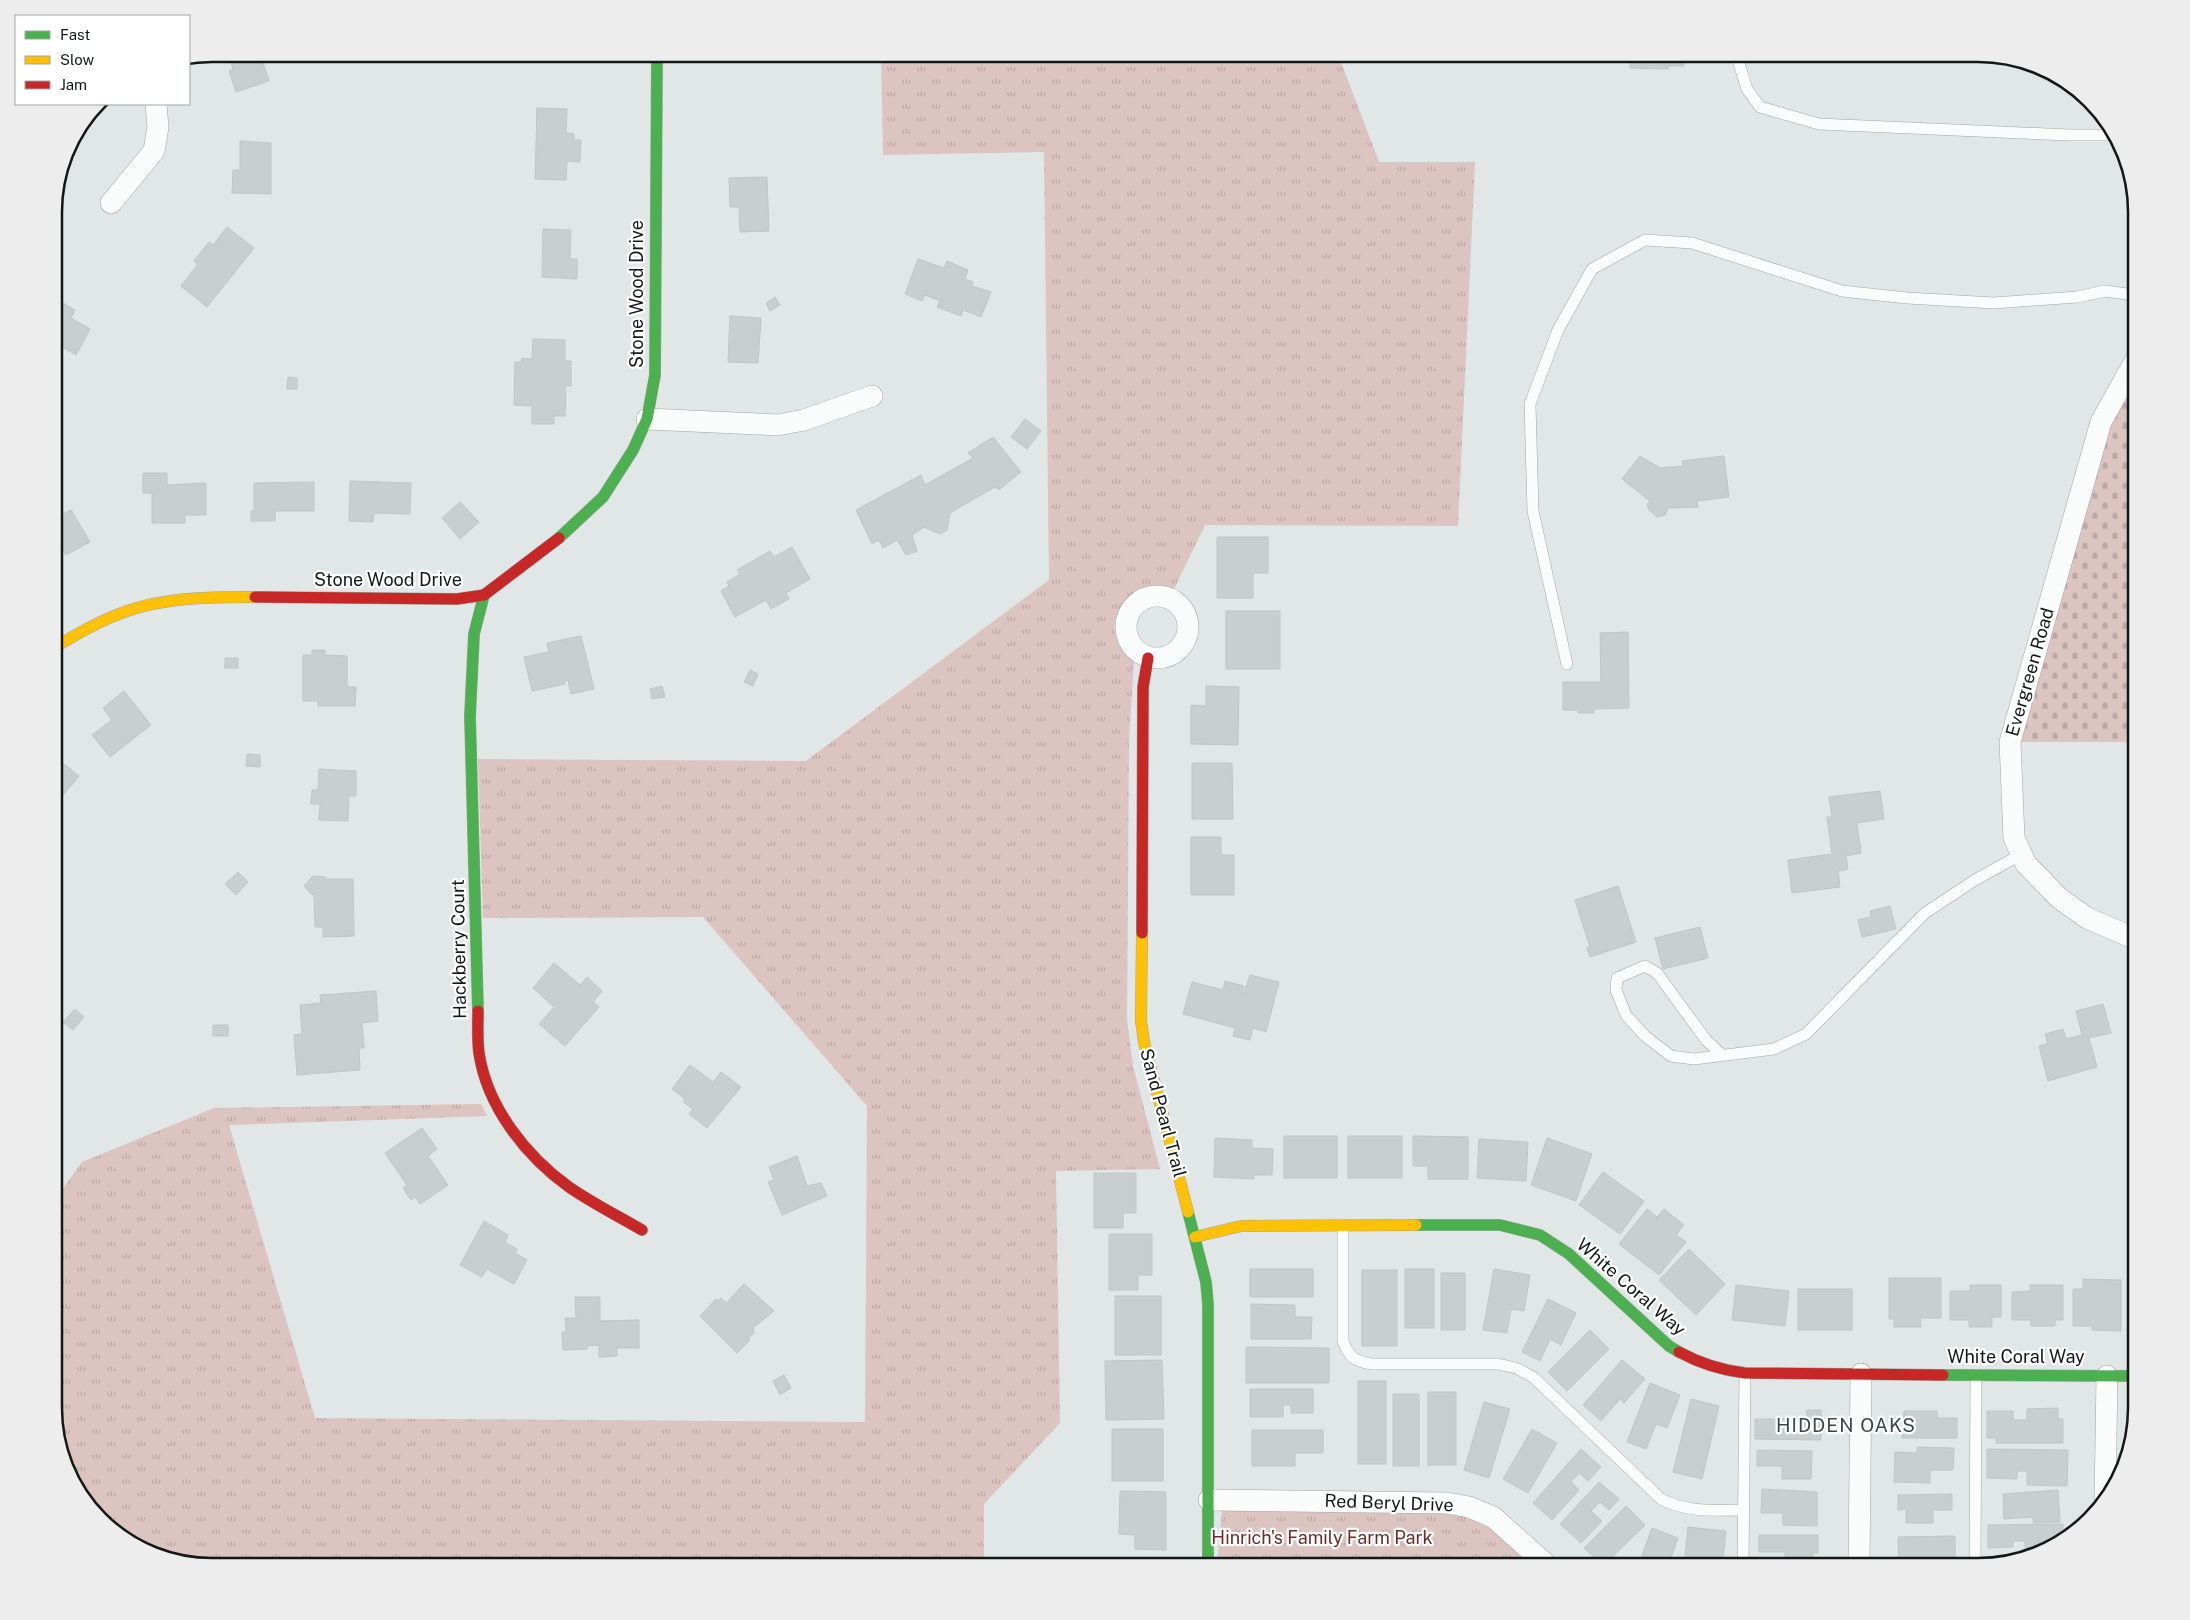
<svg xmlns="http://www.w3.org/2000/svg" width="2190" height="1620" viewBox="0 0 2190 1620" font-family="'Public Sans',sans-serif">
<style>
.cemetery{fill:url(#cemetery-stones)}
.park{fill:url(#park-tufts)}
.building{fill:#c9cfce;stroke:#c0c6c5}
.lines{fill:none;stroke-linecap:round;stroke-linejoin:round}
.lane-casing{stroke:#a1a6a5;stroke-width:12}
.street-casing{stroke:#a1a6a5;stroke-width:22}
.fast-casing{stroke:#a1a6a5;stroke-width:12}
.slow-casing{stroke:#a1a6a5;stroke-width:12}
.jam-casing{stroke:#a1a6a5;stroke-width:12}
.lane{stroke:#fafbfb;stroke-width:11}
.street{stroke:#fafbfb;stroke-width:21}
.fast{stroke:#4caf50;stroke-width:11}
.slow{stroke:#ffc107;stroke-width:11}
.jam{stroke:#c62828;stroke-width:11}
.labels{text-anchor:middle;stroke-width:4.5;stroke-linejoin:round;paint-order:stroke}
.street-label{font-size:18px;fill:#131817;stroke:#fff}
.park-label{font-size:18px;fill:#6f2b29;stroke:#fff}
.neighbourhood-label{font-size:19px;letter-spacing:1px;fill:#3c4744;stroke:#fff}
.rim{fill:none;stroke:#131817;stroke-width:2.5}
</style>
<defs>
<pattern id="cemetery-stones" width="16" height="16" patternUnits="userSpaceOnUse" patternTransform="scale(1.25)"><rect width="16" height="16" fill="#dcc4c1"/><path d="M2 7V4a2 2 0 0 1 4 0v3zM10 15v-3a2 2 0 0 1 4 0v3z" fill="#bca8a5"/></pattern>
<pattern id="park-tufts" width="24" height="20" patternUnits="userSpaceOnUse" patternTransform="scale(1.25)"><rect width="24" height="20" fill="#dcc4c1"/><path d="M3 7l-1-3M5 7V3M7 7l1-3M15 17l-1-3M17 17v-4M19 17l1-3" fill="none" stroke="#bca8a5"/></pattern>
</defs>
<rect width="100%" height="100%" fill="#e0e7e6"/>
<!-- cemetery -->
<polygon class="cemetery" points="2136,359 2136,742 2010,742 2101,422"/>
<!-- park -->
<g class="park">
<path d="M881,54H1338L1379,162H1475L1458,526L1205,525L1173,591C1165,589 1155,587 1146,589C1124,593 1106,622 1119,643C1122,649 1129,655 1134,661L1129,741L1127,1019L1133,1066L1160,1169L1056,1171L1060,1423L984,1504V1566H212L161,1558L116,1534L70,1478L54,1418V1201L82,1162L214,1108L481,1104L487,1116L229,1125L315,1418L865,1422L867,1106L703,917L483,918L478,759L806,761L1049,580L1044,152L883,155Z"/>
<polygon points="1222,1510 1429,1510 1461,1515 1476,1521 1496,1532 1534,1566 1217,1566"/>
</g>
<!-- building -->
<g class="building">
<polygon points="228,54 279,54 262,59 269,81 236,92 229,71 233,69"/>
<polygon points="535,54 567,54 567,60 536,62"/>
<rect x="731" y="54" width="38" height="2"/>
<polygon points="1630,54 1684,54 1684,66 1668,66 1668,69 1630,68"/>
<polygon points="537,108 567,109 566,133 574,134 574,140 581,140 580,162 567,161 566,180 535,179"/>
<polygon points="240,141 271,143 271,194 232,193 233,170 240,170"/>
<polygon points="767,177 769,231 740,232 739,207 730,207 729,178"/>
<polygon points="227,227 254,248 207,307 181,286 198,264 194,261 209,242 213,245"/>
<polygon points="543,229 571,230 570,259 577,259 577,279 542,277"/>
<polygon points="918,259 944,268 947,261 968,270 965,279 973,282 972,286 991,292 981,317 963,310 961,316 937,307 940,301 925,295 922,301 905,294"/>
<polygon points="775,297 780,305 770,311 766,303"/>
<polygon points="54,298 75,310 71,318 90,329 76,355 57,344 54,349"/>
<polygon points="730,316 761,318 758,363 728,362"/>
<polygon points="533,339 565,340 565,361 571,361 571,386 566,385 565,416 554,416 554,424 532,424 532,406 514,405 515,362 521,362 522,358 532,359"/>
<polygon points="288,377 297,378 297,389 287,389"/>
<polygon points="1025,419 1041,431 1027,449 1011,437"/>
<polygon points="993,437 1021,472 999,490 995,487 950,513 947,530 940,534 924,527 912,535 917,551 906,555 897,540 883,548 879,540 872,544 856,510 921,475 925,485 973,458 968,453"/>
<polygon points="1640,456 1660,468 1683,466 1682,461 1724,456 1729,497 1697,501 1698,507 1668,508 1665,515 1657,517 1649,510 1647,504 1651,502 1622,479"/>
<polygon points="143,473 167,473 167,485 206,483 206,515 185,515 185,523 152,523 152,493 143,493"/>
<polygon points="350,481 411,483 410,514 374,513 373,522 349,521"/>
<polygon points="314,482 314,511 275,511 275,521 251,521 251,511 254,511 254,483"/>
<polygon points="460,502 479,522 460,539 442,518"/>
<polygon points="71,510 90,542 66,555 60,545 54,548 54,519"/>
<polygon points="1217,537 1268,537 1268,573 1253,573 1253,598 1217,598"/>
<polygon points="792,547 810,579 786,593 789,599 771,609 766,600 735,617 721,591 729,586 727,582 740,574 737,570 770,551 774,557"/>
<rect x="1226" y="611" width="54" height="58"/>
<polygon points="1628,632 1629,708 1594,709 1594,713 1578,713 1578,710 1563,710 1563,682 1601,682 1600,633"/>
<polygon points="581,636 594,689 571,694 568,680 564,681 565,684 532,691 524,657 549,652 547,643"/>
<polygon points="312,650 325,650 325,655 347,656 347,687 356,687 355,706 318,706 318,701 303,701 303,655 312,655"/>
<rect x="225" y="658" width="13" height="10"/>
<polygon points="750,670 758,674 753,686 744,682"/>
<polygon points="662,686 665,697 652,699 650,689"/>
<polygon points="1206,686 1239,687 1238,745 1191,744 1191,705 1206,706"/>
<polygon points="124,691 151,725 110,757 92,735 112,720 103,708"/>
<polygon points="247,754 260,755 260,767 246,766"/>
<polygon points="54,756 79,776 54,806"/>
<polygon points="1192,763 1232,763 1233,819 1192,819"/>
<polygon points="319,769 356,771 356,796 349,796 348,821 319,820 320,804 311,804 312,790 318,790"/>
<polygon points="1880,791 1884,819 1857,823 1861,853 1846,856 1848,869 1838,871 1840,887 1792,893 1788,860 1832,854 1827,817 1832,817 1829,797"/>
<polygon points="1191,837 1221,837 1221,855 1234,855 1234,895 1191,895"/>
<polygon points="238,872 248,882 236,895 225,884"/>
<polygon points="313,876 326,877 326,879 353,879 354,936 323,937 323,927 315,927 314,894 311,894 304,886"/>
<polygon points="1618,886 1636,942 1590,957 1587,948 1590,947 1575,900"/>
<polygon points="1890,906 1896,929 1862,937 1858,920 1871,917 1870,911"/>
<polygon points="1700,927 1708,958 1663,969 1655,938"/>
<polygon points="554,963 580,985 587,977 602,991 593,1002 599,1007 565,1046 539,1024 554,1007 533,988"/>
<polygon points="1250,975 1279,982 1266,1032 1253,1028 1250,1040 1233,1036 1235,1028 1183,1014 1192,982 1223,990 1225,981 1244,986 1242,993 1244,993"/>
<polygon points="376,991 378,1021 362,1023 364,1048 359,1048 360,1070 297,1075 294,1035 302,1034 300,1005 321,1003 320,995"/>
<polygon points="2103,1004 2111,1033 2089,1038 2097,1067 2048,1081 2039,1046 2048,1044 2045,1034 2063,1029 2066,1039 2082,1035 2076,1011"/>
<polygon points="75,1009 84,1017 73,1030 63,1022"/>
<rect x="213" y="1025" width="15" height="11"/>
<polygon points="690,1065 713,1082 721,1072 741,1087 707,1128 689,1114 693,1109 683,1102 685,1099 672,1089"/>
<polygon points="422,1128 437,1149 428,1156 448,1185 420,1204 415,1197 411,1200 403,1188 407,1185 385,1153"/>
<rect x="1284" y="1136" width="53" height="42"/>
<rect x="1348" y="1136" width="54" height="42"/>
<polygon points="1413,1136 1468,1137 1468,1179 1428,1179 1428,1166 1413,1166"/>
<polygon points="1215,1138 1252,1140 1252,1148 1273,1149 1272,1175 1254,1175 1254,1179 1214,1177"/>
<polygon points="1547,1138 1592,1154 1576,1201 1531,1185"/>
<polygon points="1479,1139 1528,1142 1526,1181 1477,1178"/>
<polygon points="797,1156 807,1186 821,1183 827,1196 782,1215 768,1182 774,1180 769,1167"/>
<polygon points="1603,1172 1644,1201 1620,1234 1579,1205"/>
<polygon points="1094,1173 1136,1173 1136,1213 1123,1213 1123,1228 1094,1228"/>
<polygon points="1647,1209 1657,1217 1664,1209 1684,1225 1676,1235 1686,1242 1659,1275 1619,1244"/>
<polygon points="484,1221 508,1235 505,1242 517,1249 515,1253 527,1260 514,1284 487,1269 482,1277 460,1265"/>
<polygon points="1109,1234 1152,1234 1152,1275 1138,1275 1138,1290 1109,1290"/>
<polygon points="1689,1249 1725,1284 1696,1315 1659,1280"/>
<rect x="1250" y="1269" width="63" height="28"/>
<rect x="1405" y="1269" width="29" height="59"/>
<polygon points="1494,1269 1530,1275 1524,1311 1511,1309 1507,1333 1483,1330"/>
<rect x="1362" y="1270" width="35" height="76"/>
<rect x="1441" y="1273" width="24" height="57"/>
<polygon points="1889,1278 1941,1278 1941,1318 1920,1318 1921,1327 1894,1327 1894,1319 1889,1319"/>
<polygon points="2083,1279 2121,1280 2121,1331 2092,1330 2092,1326 2073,1326 2073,1289 2083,1289"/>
<polygon points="744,1284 774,1311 753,1328 754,1333 748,1339 750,1340 737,1353 700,1316 716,1299 718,1301 721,1298 726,1303"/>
<polygon points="1736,1285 1789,1291 1785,1326 1732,1320"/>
<polygon points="1970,1285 2001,1285 2001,1317 1992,1317 1992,1327 1969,1327 1969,1320 1950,1320 1950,1291 1970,1291"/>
<polygon points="2030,1285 2063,1285 2063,1320 2055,1320 2055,1326 2031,1326 2031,1320 2012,1320 2012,1292 2030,1291"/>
<rect x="1798" y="1289" width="54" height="41"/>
<rect x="2129" y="1290" width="7" height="30"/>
<rect x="1115" y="1296" width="46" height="59"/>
<polygon points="575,1297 600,1297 600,1321 639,1320 639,1348 617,1348 617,1356 599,1357 599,1345 587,1346 587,1349 563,1350 562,1332 566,1332 565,1318 576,1318"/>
<polygon points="1548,1299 1576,1313 1561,1345 1550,1339 1540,1361 1522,1352"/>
<polygon points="1251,1304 1295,1305 1295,1317 1312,1317 1311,1339 1251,1339"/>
<polygon points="1590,1330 1609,1349 1567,1391 1548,1372"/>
<polygon points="1246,1347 1329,1348 1329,1383 1246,1383"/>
<polygon points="1162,1360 1164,1419 1106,1420 1105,1361"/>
<polygon points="1622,1360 1645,1379 1624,1403 1620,1399 1601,1421 1583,1405"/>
<polygon points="784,1375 791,1388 780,1395 773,1381"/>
<rect x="1358" y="1381" width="28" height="83"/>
<polygon points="1650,1383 1680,1395 1667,1428 1656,1424 1646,1449 1627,1442"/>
<polygon points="1250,1389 1313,1389 1313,1413 1291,1413 1291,1405 1283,1405 1283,1417 1250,1417"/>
<rect x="1428" y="1392" width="28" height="73"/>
<rect x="1393" y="1394" width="26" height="72"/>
<polygon points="1691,1399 1719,1406 1702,1479 1673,1472"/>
<polygon points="1484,1402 1510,1409 1489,1478 1464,1470"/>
<polygon points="2058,1408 2058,1419 2063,1419 2063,1443 1996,1443 1996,1438 1987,1438 1987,1411 2013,1411 2013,1420 2027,1420 2027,1409"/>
<polygon points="1807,1410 1821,1410 1821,1440 1755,1439 1755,1419 1807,1419"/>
<polygon points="1904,1411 1937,1411 1937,1418 1957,1418 1957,1438 1902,1438"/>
<rect x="1112" y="1429" width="51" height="52"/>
<polygon points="1532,1429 1557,1443 1528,1493 1503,1479"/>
<polygon points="1252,1430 1323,1430 1323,1453 1295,1453 1295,1466 1252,1466"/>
<polygon points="1917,1447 1954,1448 1953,1470 1930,1470 1930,1483 1894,1482 1895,1452 1917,1453"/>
<polygon points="1581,1449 1601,1467 1588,1481 1579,1473 1571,1482 1579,1490 1552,1520 1533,1503"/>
<polygon points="1987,1449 2068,1450 2067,1486 2027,1485 2027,1471 2017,1471 2017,1479 1987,1478"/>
<polygon points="1757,1450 1812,1451 1811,1479 1782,1479 1782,1466 1757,1466"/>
<polygon points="1599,1482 1619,1499 1609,1510 1600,1502 1591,1511 1602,1521 1581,1543 1560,1524"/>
<polygon points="1762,1489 1817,1492 1817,1526 1783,1525 1783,1513 1761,1513"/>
<polygon points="2058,1490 2060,1522 2033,1523 2033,1517 2004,1519 2003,1494"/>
<polygon points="1120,1491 1166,1492 1166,1550 1135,1549 1135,1535 1119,1534"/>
<polygon points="1952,1494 1952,1510 1933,1510 1933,1523 1906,1523 1906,1509 1898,1510 1898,1495"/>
<polygon points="1626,1506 1645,1525 1603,1566 1584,1548"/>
<polygon points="2063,1524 2063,1538 2048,1550 2025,1554 2025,1541 2013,1541 2013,1547 1988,1548 1988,1525"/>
<polygon points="1688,1527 1726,1531 1722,1566 1684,1566"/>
<polygon points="1652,1528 1678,1538 1668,1566 1638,1566"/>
<polygon points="1759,1535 1818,1535 1818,1553 1813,1553 1813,1563 1785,1563 1785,1552 1759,1552"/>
<polygon points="1955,1536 1955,1559 1932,1560 1932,1566 1899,1566 1898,1537"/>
<polygon points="1121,1560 1147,1560 1147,1566 1122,1566"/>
</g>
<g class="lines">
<!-- lane casing -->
<g class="lane-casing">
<g id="lane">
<polyline points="1736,54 1747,89 1760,107 1819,124 2069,135 2114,135"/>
<polyline points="1567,664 1533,511 1530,404 1558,330 1592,269 1645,240 1692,243 1842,291 1907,298 1994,303 2077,297 2105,291 2127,294 2136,301"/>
<polyline points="1722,1055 1706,1040 1657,973 1645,966 1617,978 1616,990 1626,1015 1645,1036 1671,1056 1694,1059 1774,1049 1806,1034 1925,913 1975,880 2022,854"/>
<path d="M1343,1225V1341C1349,1357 1354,1361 1371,1364H1498L1516,1368L1533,1377L1661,1499C1688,1513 1714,1510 1743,1510"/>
<polyline points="1743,1566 1745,1373"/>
<polyline points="1975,1566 1976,1375"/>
</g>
</g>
<!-- street casing -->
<g class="street-casing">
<g id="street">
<polyline points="111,203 154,151 158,127 156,104"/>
<polyline points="2136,359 2101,422 2010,742 2014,838 2026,864 2059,898 2087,918 2136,939"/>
<polyline points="647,419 778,425 804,420 872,396"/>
<circle cx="1157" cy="627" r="31"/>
<polyline points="1209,1500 1447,1503 1469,1507 1493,1517 1548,1566"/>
<polyline points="2105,1501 2107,1376"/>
<polyline points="1859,1566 1861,1374"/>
</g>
</g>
<!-- fast casing -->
<g class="fast-casing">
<g id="fast">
<polyline points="559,538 603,497 633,450 647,419 655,375 657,54"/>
<polyline points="478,1011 470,716 474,634 484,595"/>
<polyline points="1188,1212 1206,1282 1208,1304 1208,1566"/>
<polyline points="1416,1225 1500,1225 1540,1235 1569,1254 1669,1346 1679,1352"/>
<polyline points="1943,1375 2136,1376"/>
</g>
</g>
<!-- slow casing -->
<g class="slow-casing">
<g id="slow">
<path d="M54,648C81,631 110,615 140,607C178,597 217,597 255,597"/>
<polyline points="1142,933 1141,1021 1144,1042 1188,1212"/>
<polyline points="1195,1237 1241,1226 1416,1225"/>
</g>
</g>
<!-- jam casing -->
<g class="jam-casing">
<g id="jam">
<polyline points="255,597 457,599 484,595 559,538"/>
<polyline points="1142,933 1143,687 1148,658"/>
<path d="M478,1011C478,1025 477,1039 479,1053C487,1107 526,1156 569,1187C592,1203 618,1216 642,1230"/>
<path d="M1679,1352C1701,1364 1720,1370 1745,1373L1943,1375"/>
</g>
</g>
<!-- lane -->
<use href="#lane" class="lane"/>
<!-- street -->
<use href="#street" class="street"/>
<!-- fast -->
<use href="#fast" class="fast"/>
<!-- slow -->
<use href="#slow" class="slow"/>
<!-- jam -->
<use href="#jam" class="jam"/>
</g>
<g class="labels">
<!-- street labels -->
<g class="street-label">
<text transform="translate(637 294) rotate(-90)" y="6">Stone Wood Drive</text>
<text x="388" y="586">Stone Wood Drive</text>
<text transform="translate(2030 672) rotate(-74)" y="6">Evergreen Road</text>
<text transform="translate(459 949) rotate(-91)" y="6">Hackberry Court</text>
<text transform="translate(1163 1113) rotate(75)" y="6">Sand Pearl Trail</text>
<text transform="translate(1631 1287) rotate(41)" y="6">White Coral Way</text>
<text x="2016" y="1363">White Coral Way</text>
<text transform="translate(1389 1503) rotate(2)" y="6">Red Beryl Drive</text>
</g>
<!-- park labels -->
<g class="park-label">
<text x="1322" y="1544">Hinrich's Family Farm Park</text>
</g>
<!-- neighbourhood labels -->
<g class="neighbourhood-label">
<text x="1846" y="1432">HIDDEN OAKS</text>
</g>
</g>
<!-- crop -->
<path d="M0 0H2190V1620H0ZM212 62H1978A150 150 0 0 1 2128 212V1408A150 150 0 0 1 1978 1558H212A150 150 0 0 1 62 1408V212A150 150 0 0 1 212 62Z" fill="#ecedec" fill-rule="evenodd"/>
<path class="rim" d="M212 62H1978A150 150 0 0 1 2128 212V1408A150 150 0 0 1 1978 1558H212A150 150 0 0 1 62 1408V212A150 150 0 0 1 212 62Z"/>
<!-- legend -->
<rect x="15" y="15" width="175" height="90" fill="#ffffff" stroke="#a1a3a2"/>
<rect x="25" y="31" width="25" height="8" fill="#4caf50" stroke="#a1a3a2"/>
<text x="60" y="40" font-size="15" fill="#131817">Fast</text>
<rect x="25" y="56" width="25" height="8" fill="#ffc107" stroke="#a1a3a2"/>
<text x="60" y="65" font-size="15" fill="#131817">Slow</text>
<rect x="25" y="81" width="25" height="8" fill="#c62828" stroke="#a1a3a2"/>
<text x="60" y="90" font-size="15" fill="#131817">Jam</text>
</svg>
